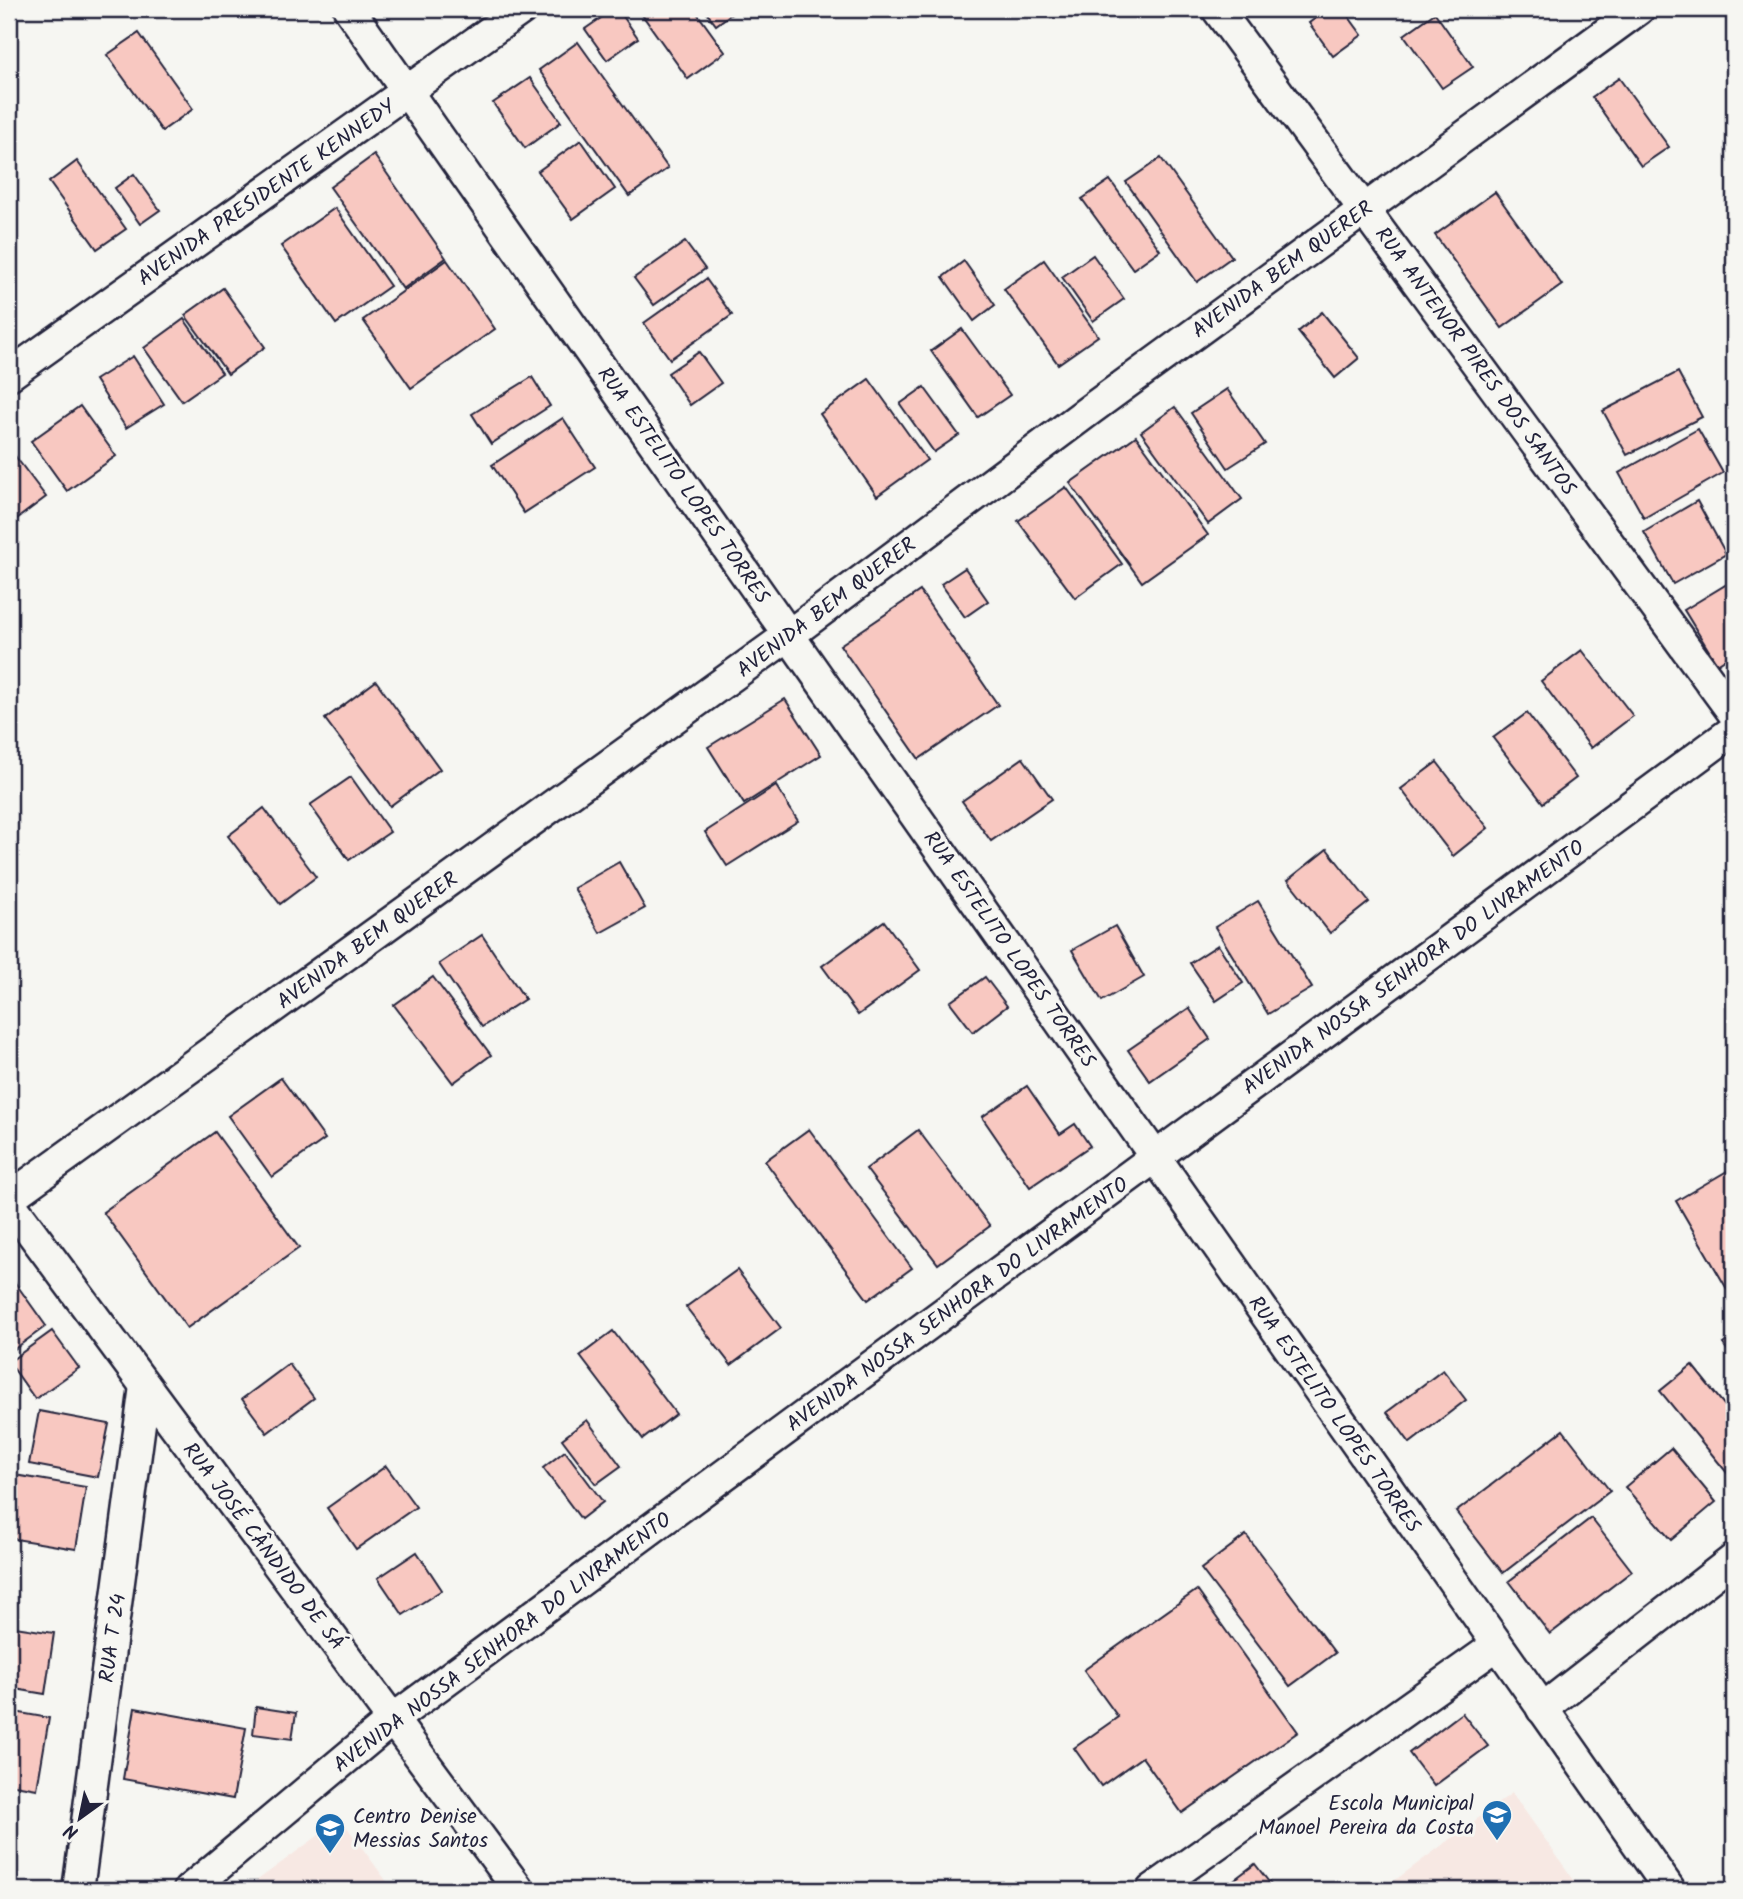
<svg xmlns="http://www.w3.org/2000/svg" width="1743" height="1899" viewBox="0 0 1743 1899" font-family="Kalam,sans-serif">
<style>
.built{fill:#f7e8e3}
.building{fill:#f8c8c1;stroke:#22223b;stroke-width:2}
.lines{fill:none;stroke-linecap:round;stroke-linejoin:round}
.minor-casing{stroke:#22223b;stroke-width:35}
.minor{stroke:#f6f6f2;stroke-width:30}
.labels{text-anchor:middle;stroke-width:6;stroke-linejoin:round;paint-order:stroke}
.street-label{font-size:21px;fill:#22223b;stroke:#f6f6f2}
.poi-label{font-size:21px;fill:#22223b;stroke:#f6f6f2;text-anchor:end}
</style>
<rect width="100%" height="100%" fill="#f6f6f2"/>
<filter id="ink" filterUnits="userSpaceOnUse"><feTurbulence type="fractalNoise" baseFrequency=".0143" numOctaves="2"/><feDisplacementMap in="SourceGraphic" scale="14" xChannelSelector="R" yChannelSelector="G"/><feConvolveMatrix kernelMatrix="1 2 1 2 8 2 1 2 1" color-interpolation-filters="sRGB"/></filter>
<g filter="url(#ink)">
<!-- built -->
<g class="built">
<polygon points="1512,1793 1581,1890 1382,1890"/>
<polygon points="341,1819 393,1890 244,1890"/>
</g>
<!-- building -->
<g class="building">
<polygon points="614,9 618,9 638,38 607,60 585,29"/>
<polygon points="638,9 694,9 725,52 688,79"/>
<polygon points="704,9 738,9 716,25"/>
<polygon points="1045,9 1064,9 1051,18"/>
<polygon points="1328,9 1343,9 1362,35 1333,56 1309,23"/>
<polygon points="1435,13 1473,67 1442,88 1404,35"/>
<polygon points="139,33 193,109 162,131 107,55"/>
<polygon points="578,42 668,168 629,196 539,70"/>
<polygon points="530,78 561,122 525,148 493,103"/>
<polygon points="1619,78 1669,147 1641,166 1592,97"/>
<polygon points="581,140 615,189 573,219 538,171"/>
<polygon points="374,155 446,258 403,289 330,187"/>
<polygon points="1161,158 1232,257 1197,282 1126,182"/>
<polygon points="77,161 126,229 97,249 49,182"/>
<polygon points="134,174 160,210 140,224 115,188"/>
<polygon points="1110,180 1160,250 1133,269 1082,199"/>
<polygon points="1495,192 1562,285 1502,328 1435,235"/>
<polygon points="335,208 390,286 336,324 281,246"/>
<polygon points="685,242 705,269 654,305 634,278"/>
<polygon points="1093,255 1124,299 1093,321 1062,277"/>
<polygon points="447,260 495,329 411,388 363,320"/>
<polygon points="1044,260 1098,336 1058,364 1004,289"/>
<polygon points="964,261 995,305 974,321 943,277"/>
<polygon points="706,279 732,315 670,359 644,323"/>
<polygon points="223,288 265,347 228,374 185,315"/>
<polygon points="1322,312 1359,358 1335,378 1298,332"/>
<polygon points="184,319 222,373 182,401 144,348"/>
<polygon points="962,329 1010,395 978,417 931,351"/>
<polygon points="699,352 721,383 690,405 668,373"/>
<polygon points="133,356 164,404 126,428 95,380"/>
<polygon points="1678,372 1702,417 1627,455 1603,411"/>
<polygon points="532,377 550,406 491,444 472,414"/>
<polygon points="869,379 927,460 877,496 820,414"/>
<polygon points="924,387 959,435 934,452 900,404"/>
<polygon points="1227,389 1265,444 1228,468 1191,413"/>
<polygon points="80,406 116,456 67,491 31,441"/>
<polygon points="1175,407 1242,499 1208,524 1141,432"/>
<polygon points="563,418 595,467 524,513 492,465"/>
<polygon points="1698,429 1723,473 1644,518 1619,473"/>
<polygon points="1136,436 1208,535 1142,582 1070,483"/>
<polygon points="9,448 46,497 10,524 9,521"/>
<polygon points="1066,487 1122,564 1075,598 1018,521"/>
<polygon points="1697,501 1726,554 1673,584 1644,532"/>
<polygon points="965,568 988,601 965,617 941,584"/>
<polygon points="1732,581 1734,585 1734,653 1717,664 1684,610"/>
<polygon points="920,591 998,705 919,759 840,645"/>
<polygon points="1582,650 1633,716 1591,748 1541,681"/>
<polygon points="376,681 440,769 390,806 325,719"/>
<polygon points="785,699 821,755 744,804 708,747"/>
<polygon points="1527,713 1576,778 1543,803 1493,738"/>
<polygon points="1023,758 1052,799 991,841 962,801"/>
<polygon points="1437,762 1488,828 1453,856 1401,789"/>
<polygon points="351,777 390,832 349,860 310,805"/>
<polygon points="776,786 798,821 727,866 705,832"/>
<polygon points="264,808 316,877 280,904 228,836"/>
<polygon points="1327,849 1369,902 1330,933 1288,880"/>
<polygon points="619,862 645,908 600,933 574,888"/>
<polygon points="1258,901 1312,988 1268,1014 1215,927"/>
<polygon points="884,921 920,970 858,1015 822,966"/>
<polygon points="1115,926 1144,977 1102,1001 1072,950"/>
<polygon points="482,935 525,999 482,1027 439,964"/>
<polygon points="1218,945 1243,983 1216,1001 1190,963"/>
<polygon points="433,977 491,1055 453,1083 394,1005"/>
<polygon points="985,977 1007,1006 973,1032 950,1002"/>
<polygon points="1189,1008 1210,1039 1150,1081 1128,1050"/>
<polygon points="281,1078 325,1139 272,1177 228,1116"/>
<polygon points="1027,1086 1060,1134 1075,1124 1090,1146 1030,1187 982,1117"/>
<polygon points="809,1129 912,1268 868,1300 765,1161"/>
<polygon points="918,1130 990,1226 938,1264 866,1169"/>
<polygon points="215,1132 299,1248 187,1328 103,1212"/>
<polygon points="1734,1167 1734,1301 1676,1201"/>
<polygon points="737,1270 781,1328 731,1365 686,1307"/>
<polygon points="9,1274 46,1326 9,1353"/>
<polygon points="52,1331 79,1368 35,1399 9,1362"/>
<polygon points="613,1331 676,1414 643,1439 580,1356"/>
<polygon points="1734,1336 1734,1359 1723,1344"/>
<polygon points="289,1364 314,1398 267,1433 242,1399"/>
<polygon points="1692,1365 1734,1417 1734,1469 1728,1474 1660,1391"/>
<polygon points="1443,1370 1466,1400 1410,1443 1387,1412"/>
<polygon points="39,1411 109,1424 98,1477 29,1464"/>
<polygon points="587,1420 621,1466 596,1484 562,1439"/>
<polygon points="1563,1430 1610,1491 1503,1573 1456,1512"/>
<polygon points="1671,1448 1716,1502 1671,1540 1625,1487"/>
<polygon points="565,1451 603,1502 581,1519 543,1468"/>
<polygon points="386,1466 416,1507 356,1549 327,1508"/>
<polygon points="9,1474 86,1487 76,1549 9,1538"/>
<polygon points="1591,1518 1632,1571 1550,1634 1509,1581"/>
<polygon points="1246,1535 1335,1653 1290,1686 1201,1569"/>
<polygon points="417,1552 442,1590 403,1615 378,1578"/>
<polygon points="1197,1590 1298,1732 1182,1813 1142,1757 1101,1786 1074,1748 1118,1717 1084,1670"/>
<polygon points="9,1626 54,1633 45,1694 9,1688"/>
<polygon points="256,1707 296,1713 292,1739 253,1734"/>
<polygon points="135,1708 246,1728 233,1799 123,1779"/>
<polygon points="9,1711 49,1718 37,1789 9,1784"/>
<polygon points="1462,1713 1488,1746 1434,1786 1409,1753"/>
<polygon points="1255,1864 1275,1890 1225,1890 1223,1888"/>
</g>
<g class="lines">
<!-- minor casing -->
<g class="minor-casing">
<g id="minor">
<polyline points="349,9 1670,1890"/>
<polyline points="1217,9 1734,714"/>
<polyline points="9,375 522,9"/>
<polyline points="9,1198 789,635 1091,409 1639,9"/>
<polyline points="9,1202 519,1890"/>
<polyline points="1542,1709 1734,1559"/>
<polyline points="78,1890 145,1386"/>
<polyline points="189,1890 392,1720 1734,730"/>
<polyline points="1152,1890 1497,1645"/>
</g>
</g>
<!-- minor -->
<use href="#minor" class="minor"/>
</g>
</g>
<!-- icons -->
<defs>
<g id="school-pin" transform="scale(1.575)"><path d="M0 17L-7.5 6A9.5 9.5 0 1 1 7.5 6Z" fill="#1f6fb2" stroke="#f6f6f2"/><path d="M0-5L7-2L0 1L-7-2ZM-4 1L0 2.5L4 1V4Q0 6-4 4Z" fill="#fff"/></g>
</defs>
<g fill-rule="evenodd">
<use href="#school-pin" x="1497" y="1815"/>
<use href="#school-pin" x="330" y="1828"/>
</g>
<g class="labels">
<!-- street labels -->
<g class="street-label">
<text transform="translate(266 192) rotate(-35)" y="7">AVENIDA PRESIDENTE KENNEDY</text>
<text transform="translate(1282 269) rotate(-36)" y="7">AVENIDA BEM QUERER</text>
<text transform="translate(1476 361) rotate(54)" y="7">RUA ANTENOR PIRES DOS SANTOS</text>
<text transform="translate(684 485) rotate(55)" y="7">RUA ESTELITO LOPES TORRES</text>
<text transform="translate(826 607) rotate(-37)" y="7">AVENIDA BEM QUERER</text>
<text transform="translate(367 940) rotate(-36)" y="7">AVENIDA BEM QUERER</text>
<text transform="translate(1010 949) rotate(55)" y="7">RUA ESTELITO LOPES TORRES</text>
<text transform="translate(1413 967) rotate(-36)" y="7">AVENIDA NOSSA SENHORA DO LIVRAMENTO</text>
<text transform="translate(957 1304) rotate(-36)" y="7">AVENIDA NOSSA SENHORA DO LIVRAMENTO</text>
<text transform="translate(1335 1414) rotate(55)" y="7">RUA ESTELITO LOPES TORRES</text>
<text transform="translate(264 1546) rotate(53)" y="7">RUA JOSÉ CÂNDIDO DE SÁ</text>
<text transform="translate(112 1638) rotate(-82)" y="7">RUA T 24</text>
<text transform="translate(502 1642) rotate(-37)" y="7">AVENIDA NOSSA SENHORA DO LIVRAMENTO</text>
</g>
<!-- poi labels -->
<g class="poi-label">
<text x="1474" y="1810">Escola Municipal<tspan x="1474" dy="24">Manoel Pereira da Costa</tspan></text>
<text x="353" y="1823" text-anchor="start">Centro Denise<tspan x="353" dy="24">Messias Santos</tspan></text>
</g>
</g>
<!-- margin -->
<rect width="1743" height="1899" fill="none" stroke="#f6f6f2" stroke-width="35"/>
<rect x="18" y="18" width="1708" height="1864" fill="none" stroke="#22223b" stroke-width="2.5" filter="url(#ink)"/>
<!-- north arrow -->
<g transform="translate(80 1818) rotate(213)" stroke="#f6f6f2" stroke-width="5" paint-order="stroke">
<path d="M0-5L12 26L0 18L-12 26Z" fill="#22223b"/>
<text y="-10" font-size="19" font-weight="bold" text-anchor="middle" fill="#22223b">N</text>
</g>
</svg>
